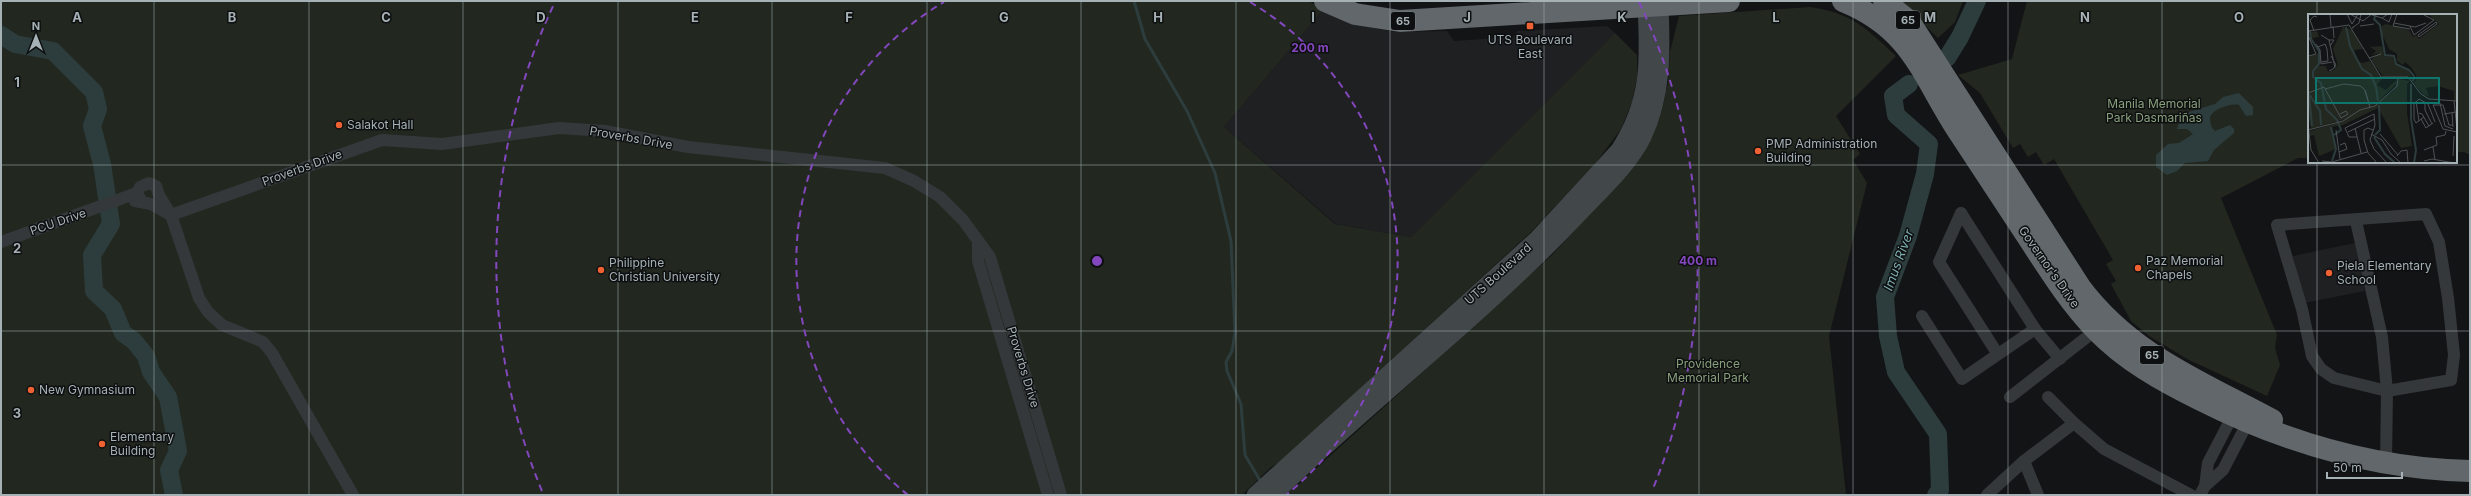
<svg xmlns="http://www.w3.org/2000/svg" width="2471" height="496" viewBox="0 0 2471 496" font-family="Inter,sans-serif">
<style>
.built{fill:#1f2022}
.green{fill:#222820}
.water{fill:#2d3d3d}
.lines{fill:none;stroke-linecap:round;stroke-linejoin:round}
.stream{stroke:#2d3d3d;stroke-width:3}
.river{stroke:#2d3d3d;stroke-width:18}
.street{stroke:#34383a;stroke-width:12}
.secondary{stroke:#42474a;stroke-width:17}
.highway{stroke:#61676b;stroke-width:22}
.grid{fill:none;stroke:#a5b1b5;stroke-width:1;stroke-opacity:0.55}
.ring{fill:none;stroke:#8347bd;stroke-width:2;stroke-dasharray:7 5}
.poi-dot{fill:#ed6133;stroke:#0e0f10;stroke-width:1.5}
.labels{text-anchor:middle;stroke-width:3;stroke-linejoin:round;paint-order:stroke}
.shield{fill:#0e0f10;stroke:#788084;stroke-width:1}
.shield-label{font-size:11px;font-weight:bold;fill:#a5b1b5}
.poi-label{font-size:12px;fill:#a5b1b5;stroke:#0e0f10;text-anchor:start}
.park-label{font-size:12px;fill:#89a07c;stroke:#0e0f10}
.street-label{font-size:12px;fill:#a5b1b5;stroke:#0e0f10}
.water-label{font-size:13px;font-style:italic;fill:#7dadb0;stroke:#0e0f10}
.inset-river{fill:none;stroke:#2d3d3d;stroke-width:2}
.inset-road{fill:none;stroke:#4d5355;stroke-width:1}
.view{fill:#0f766e;fill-opacity:0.15;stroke:#0f766e;stroke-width:2}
.inset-edge{fill:none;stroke:#a5b1b5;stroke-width:2}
.grid-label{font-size:13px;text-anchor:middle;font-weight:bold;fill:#a5b1b5;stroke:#0e0f10;stroke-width:3;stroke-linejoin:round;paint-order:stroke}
.centre{fill:#8347bd;stroke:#0e0f10;stroke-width:2}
.ring-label{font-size:12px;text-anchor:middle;font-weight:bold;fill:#8347bd;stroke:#0e0f10;stroke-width:3;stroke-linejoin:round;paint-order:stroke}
</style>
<rect width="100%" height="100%" fill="#131415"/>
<!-- built -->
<g class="built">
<polygon points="1323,10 1354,23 1378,29 1398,32 1447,31 1454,41 1513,37 1518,31 1607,26 1615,33 1411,237 1336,224 1224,127"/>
<polygon points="2355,243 2365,291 2304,303 2293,256"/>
</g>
<!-- green -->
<g class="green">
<polygon points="1,1 1309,1 1323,10 1224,127 1335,224 1411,237 1615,33 1637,55 1637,78 1632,102 1621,129 1595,164 1531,232 1280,462 1270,468 1242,495 1,495"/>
<polygon points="1900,1 1963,1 1955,22 1938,38"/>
<polygon points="2027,1 2470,1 2470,155 2464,152 2456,152 2456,15 2309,15 2309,158 2298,158 2221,198 2277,335 2275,348 2280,365 2267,396 2189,360 2149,336 2131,321 2111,284 2116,281 2106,264 2113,260 2054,159 2044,165 2036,152 2028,157 2020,144 2013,148 1980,93 1958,75 2012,59"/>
<path d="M1810,7C1852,13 1866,28 1896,56L1836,116L1860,154L1853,160L1867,183L1829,336L1846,495H1284L1299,484L1552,255L1637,162L1649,142L1662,110L1668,83L1670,52L1679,16Z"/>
</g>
<!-- water -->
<path class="water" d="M2239,93L2253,107V115L2246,116L2239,105C2231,103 2212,109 2210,118C2210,121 2211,125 2212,128L2215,131L2230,125L2234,129V133L2214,150L2208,161L2185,163L2177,171L2167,175L2156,167V155L2168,144L2179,143L2193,134L2187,129H2177L2182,114L2215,104L2223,97Z"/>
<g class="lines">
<!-- stream -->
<polyline class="stream" points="1134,1 1145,39 1187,111 1215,173 1231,241 1235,333 1232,351 1226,362 1227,371 1241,404 1245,455 1261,482"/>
<!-- river -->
<g class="river">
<polyline points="1,35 15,44 53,51 94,92 98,109 92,126 102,164 111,224 92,255 94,291 113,309 123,333 134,341 146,356 151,372 168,397 178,451 169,470 174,495"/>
<polyline points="1947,58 1960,37 1977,1"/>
<polyline points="1909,84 1893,96 1896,115 1929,144 1925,174 1908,236 1885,297 1888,336 1896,372 1938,434 1940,490 1936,495"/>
</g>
<!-- street -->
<g class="street">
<polyline points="135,201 151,204 169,214"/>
<polyline points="142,202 137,193 140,187 149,183 156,186 159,195 171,215 199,298 208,312 222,325 263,342 272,353 353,495"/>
<polyline points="1961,213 2035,329 2060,359"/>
<polyline points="1961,213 1939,262 1997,353"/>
<polygon points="2426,214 2439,242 2448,298 2454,355 2451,380 2387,391 2334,378 2321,369 2312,356 2302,309 2277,225"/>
<polyline points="171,215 382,140 442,144 559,128 605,131 688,147 885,168 914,181 940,197 963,220 990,257 1061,495"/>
<polyline points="2356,221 2382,337 2387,391 2386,464"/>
<polyline points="1,242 137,193"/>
<polyline points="978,243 978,261 1048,495"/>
<polyline points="1922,316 1962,379 2035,329"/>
<polyline points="2010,397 2096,330"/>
<polyline points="2048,397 2074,423 2104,449 2191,495"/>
<polyline points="2024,461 2038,495"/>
<polyline points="2205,486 2208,463 2235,411"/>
<polyline points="1987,495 2024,461 2074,423"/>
<polyline points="2200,495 2205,486 2223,470 2250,418"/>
</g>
<!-- secondary -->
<g class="secondary">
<path d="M1255,495L1537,239L1619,150C1650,102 1649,61 1646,7L1648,1"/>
<path d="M1273,495C1372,400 1482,316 1576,217C1599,192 1628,167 1643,137C1663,94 1662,52 1660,6L1657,1"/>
</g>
<!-- highway -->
<g class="highway">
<polyline points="1325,1 1355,14 1400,21 1729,1"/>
<path d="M1843,1C1912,29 1921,74 1958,131C1981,166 2004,201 2027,236C2048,268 2068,301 2096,330C2125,360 2162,381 2199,399C2284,442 2374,469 2470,471"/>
<path d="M1884,1L1909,21L2080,287C2131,355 2200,381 2272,420"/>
</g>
</g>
<!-- grid -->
<path class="grid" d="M154,1V495M309,1V495M463,1V495M618,1V495M772,1V495M927,1V495M1081,1V495M1236,1V495M1390,1V495M1544,1V495M1699,1V495M1853,1V495M2008,1V495M2162,1V495M2317,1V15M2317,162V495M1,165H2470M1,331H2470"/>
<!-- distance rings -->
<g class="ring">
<path d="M908 495A301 301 0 0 1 944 2M1250 2A301 301 0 0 1 1286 495"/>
<path d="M542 491A601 601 0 0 1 555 2M1639 2A601 601 0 0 1 1652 491"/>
</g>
<!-- markers -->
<g class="poi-dot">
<rect x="1526" y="22" width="8" height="8" rx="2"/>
<circle cx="339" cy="125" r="4"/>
<circle cx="1758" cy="151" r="4"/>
<circle cx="2138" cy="268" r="4"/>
<circle cx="601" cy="270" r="4"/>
<circle cx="2329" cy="273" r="4"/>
<circle cx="31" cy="390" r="4"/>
<circle cx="102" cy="444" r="4"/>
</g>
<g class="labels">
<!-- shield labels -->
<g class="shield">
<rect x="1896" y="11" width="24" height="18" rx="3"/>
<rect x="1391" y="12" width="24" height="18" rx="3"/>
<rect x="2140" y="346" width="24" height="18" rx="3"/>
</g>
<g class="shield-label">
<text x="1908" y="24">65</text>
<text x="1403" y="25">65</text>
<text x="2152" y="359">65</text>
</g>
<!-- poi labels -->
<g class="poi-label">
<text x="1530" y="44" text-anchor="middle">UTS Boulevard<tspan x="1530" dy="14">East</tspan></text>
<text x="347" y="129">Salakot Hall</text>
<text x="1766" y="148">PMP Administration<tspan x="1766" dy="14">Building</tspan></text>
<text x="2146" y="265">Paz Memorial<tspan x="2146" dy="14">Chapels</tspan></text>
<text x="609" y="267">Philippine<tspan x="609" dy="14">Christian University</tspan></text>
<text x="2337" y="270">Piela Elementary<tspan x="2337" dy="14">School</tspan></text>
<text x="39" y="394">New Gymnasium</text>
<text x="110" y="441">Elementary<tspan x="110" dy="14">Building</tspan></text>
</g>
<!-- park labels -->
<g class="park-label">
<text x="2154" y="108">Manila Memorial<tspan x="2154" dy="14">Park Dasmariñas</tspan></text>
<text x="1708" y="368">Providence<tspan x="1708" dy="14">Memorial Park</tspan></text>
</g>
<!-- street labels -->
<g class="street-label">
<text transform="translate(631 138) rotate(10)" y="4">Proverbs Drive</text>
<text transform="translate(302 168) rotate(-20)" y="4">Proverbs Drive</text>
<text transform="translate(58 222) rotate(-19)" y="4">PCU Drive</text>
<text transform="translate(2049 267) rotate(55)" y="4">Governor's Drive</text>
<text transform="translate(1498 274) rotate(-42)" y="4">UTS Boulevard</text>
<text transform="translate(1023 367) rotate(73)" y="4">Proverbs Drive</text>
</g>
<!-- water labels -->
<g class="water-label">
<text transform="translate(1898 260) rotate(-70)" y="5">Imus River</text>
</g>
</g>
<!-- overview -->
<g transform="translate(2308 14)">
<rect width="149" height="149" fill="#131415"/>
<path d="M120,0H149V86H146V77L130,72L118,74L121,82L116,81L105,68L108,67V61L103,53L97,48L95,51L89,47V40L81,35L73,18L74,12L78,10L101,16L105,23L108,21L111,25L131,10ZM35,13L44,16L55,35L46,36L50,47L54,49L62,47L74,65L69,71L78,76L88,66L89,69L68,90L37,105L3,115L0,100V43L10,40V38L8,34L2,23V18L9,17L11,23L4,24L11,37V52H18L20,58L26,56L30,51L25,35ZM74,32L76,42L85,43L87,50L100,56L105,65L76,64L63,46L71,39L64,41L68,37L62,33ZM91,65L102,67L99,70V99L104,132L93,134L70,94L35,111L23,113L28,135L11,142L6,121L2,122V117L35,107L52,96L64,93L85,77Z" fill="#222820"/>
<path class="inset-river" d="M68,0L66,5L72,11L77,41L86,42L88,50L101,56L106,62L105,67M38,13L42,32L54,55L63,61L68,73L70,87M2,17L3,25L11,37V50L5,57V63L13,69L18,95L29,106L33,116L26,121M103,70V105L108,136L106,149M1,80L4,112M1,80L12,97L13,111M23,113L28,135L24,147M67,121L72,116L71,91M66,123L77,140L87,149"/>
<path class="inset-road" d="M22,0L23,13M39,0L44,10L50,0M42,0L55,7L64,0M89,0L85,12L102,15M64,1L74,4L80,0M74,4L81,8L84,0M128,8L129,10L111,23L110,21ZM86,9L107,13L118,9M25,12L26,24M52,12L66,10M102,12L106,21L126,6L116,1M46,13L44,14L51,9L53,0M0,17L41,11L73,63H100L113,80L121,85L149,87M6,17L2,6L6,2L9,3M0,21L8,40L1,42L0,39M13,21L21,26L27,54M21,26H26L22,32M8,30L12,36L13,50L24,48M10,33L17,30L19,35L20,47L13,48M61,44L73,40M21,57L25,55L28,51L23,42M17,75L36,70L52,72L55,74L57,77L62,93L57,76M0,79L16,73L33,104L40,100L38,97L32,100M111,85L106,90V105L108,109L116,103M111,85L120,90L127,108M108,87L111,107M146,87L149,115M117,88V96L124,110M132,89L137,112L145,115M111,99L114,100L121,112M144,99L145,113M136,100L148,98M113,105L118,114L125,109M0,109L3,136L11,149M145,111H141L135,91H125L135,115L149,118M47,114L53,139M0,116L35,107L52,96L67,92L89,72L90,64M28,116L32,145M65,116L60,114L56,116V126L60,139L69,149M40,118L67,105M63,120L74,126L83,140L93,149M72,120L90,141M49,123H41L37,114L66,100L67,111L62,126L66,135L79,149M125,133L127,146M116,136L129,131L128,123L137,121L138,117M31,138L39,135L37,129L32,131M89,142L93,137L99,136L100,149M145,142L146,122M14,147L24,148L59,138M116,147L124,145L146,149"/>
<path class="view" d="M8,64H131V89H8Z"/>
<rect width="149" height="149" class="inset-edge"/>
</g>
<g class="grid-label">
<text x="77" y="22">A</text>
<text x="232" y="22">B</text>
<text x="386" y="22">C</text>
<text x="541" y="22">D</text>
<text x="695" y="22">E</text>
<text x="849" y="22">F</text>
<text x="1004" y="22">G</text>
<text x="1158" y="22">H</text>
<text x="1313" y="22">I</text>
<text x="1467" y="22">J</text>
<text x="1622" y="22">K</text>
<text x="1776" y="22">L</text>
<text x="1930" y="22">M</text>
<text x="2085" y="22">N</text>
<text x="2239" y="22">O</text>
<text x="17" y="87">1</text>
<text x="17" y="253">2</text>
<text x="17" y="418">3</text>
</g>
<circle cx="1097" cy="261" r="6" class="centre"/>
<g class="ring-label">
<text x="1310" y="52">200 m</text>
<text x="1698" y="265">400 m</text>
</g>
<!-- border -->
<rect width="2471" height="496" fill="none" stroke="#a5b1b5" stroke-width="4"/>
<!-- north arrow -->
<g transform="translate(36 36)" stroke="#0e0f10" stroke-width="3" paint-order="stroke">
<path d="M0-3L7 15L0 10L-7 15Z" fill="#a5b1b5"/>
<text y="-6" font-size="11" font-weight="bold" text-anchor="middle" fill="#a5b1b5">N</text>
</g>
<!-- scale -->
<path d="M2327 472v6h75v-6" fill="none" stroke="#a5b1b5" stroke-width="2"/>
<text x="2333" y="472" font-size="12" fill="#a5b1b5" stroke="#0e0f10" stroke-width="3" paint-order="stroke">50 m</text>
</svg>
